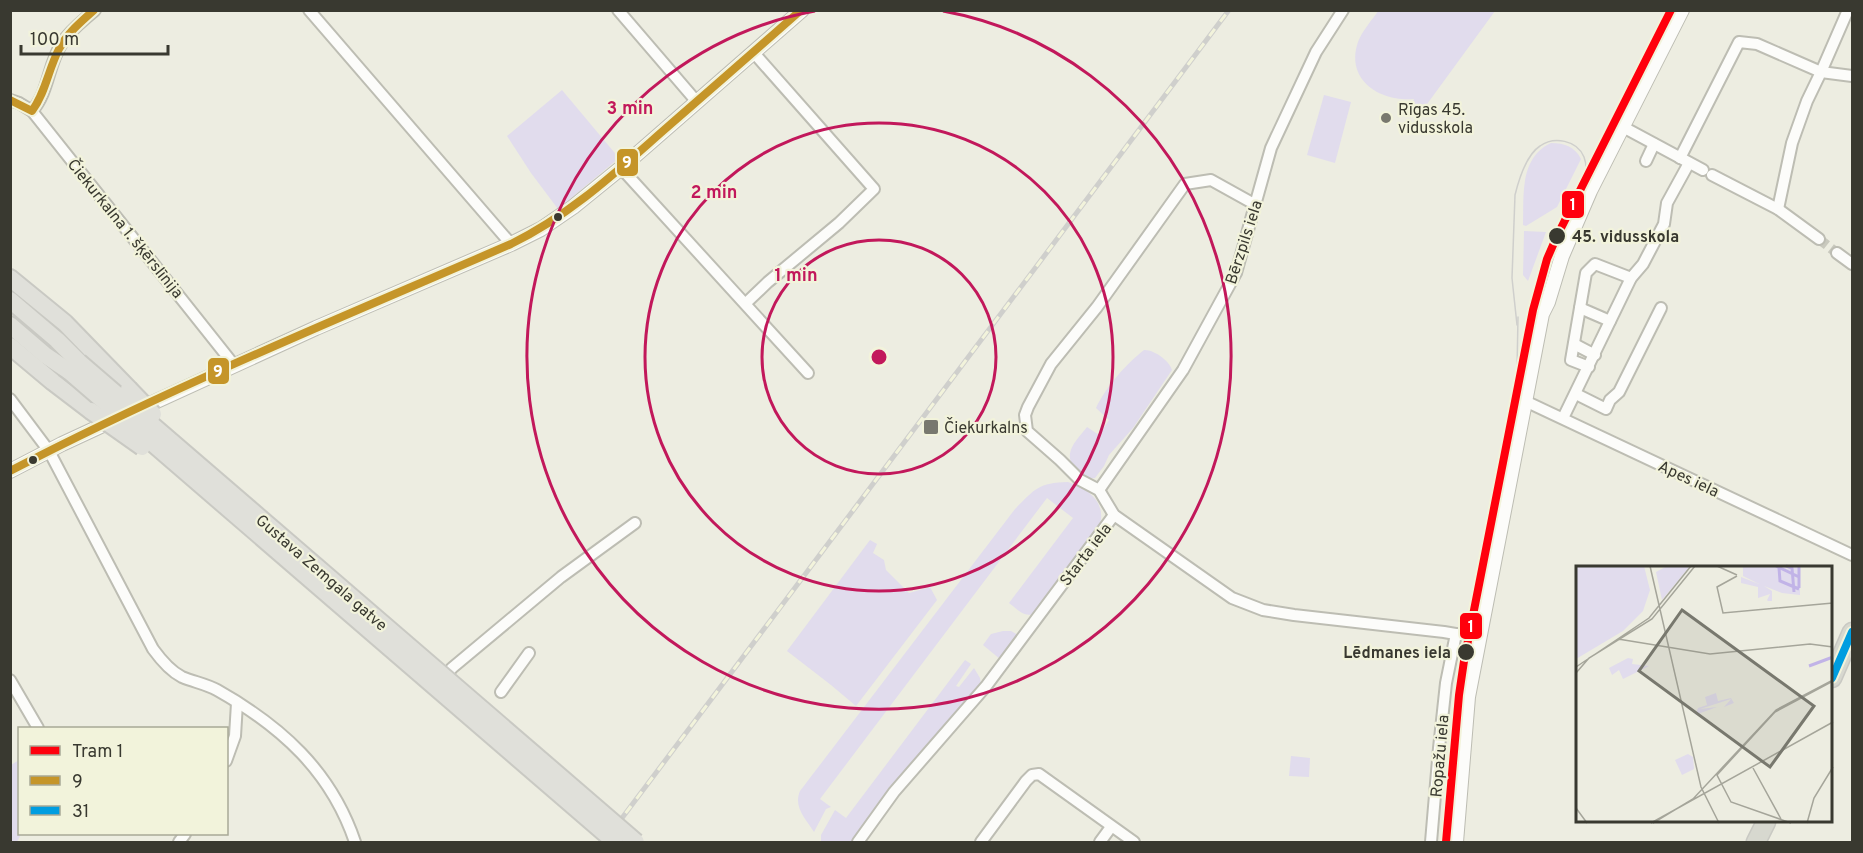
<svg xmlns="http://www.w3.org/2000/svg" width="1863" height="853" viewBox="0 0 1863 853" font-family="Overpass,sans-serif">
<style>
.green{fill:#e1dced}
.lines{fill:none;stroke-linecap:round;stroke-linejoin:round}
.minor-tunnel{stroke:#c9c9be;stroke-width:10;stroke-dasharray:10 5;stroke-linecap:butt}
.minor-casing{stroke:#bdbdb3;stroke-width:14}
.tertiary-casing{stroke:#bdbdb3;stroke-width:16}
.primary-casing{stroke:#c9c9c3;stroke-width:20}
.trunk-casing{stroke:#c9c9c3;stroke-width:21}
.minor{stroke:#fcfcfa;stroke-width:10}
.tertiary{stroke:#fcfcfa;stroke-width:14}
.primary{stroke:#e0e0da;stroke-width:16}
.trunk{stroke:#d7d8cf;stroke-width:18}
.tram{stroke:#cfcfcc;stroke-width:1.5}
.rail-casing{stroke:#cfcfcc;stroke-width:5}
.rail{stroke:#f2f3db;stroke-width:3;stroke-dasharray:9;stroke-linecap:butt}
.primary-bridge-casing{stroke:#c9c9c3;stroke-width:20;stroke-linecap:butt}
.primary-bridge{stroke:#e0e0da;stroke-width:16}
.bus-1-casing{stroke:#f2f3db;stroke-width:12}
.bus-2-casing{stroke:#f2f3db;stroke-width:12}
.bus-1{stroke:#c59529;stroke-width:8}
.bus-2{stroke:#009de0;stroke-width:8}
.tram-1-casing{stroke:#f2f3db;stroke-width:12}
.tram-1{stroke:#ff000c;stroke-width:8}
.ring{fill:none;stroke:#c2185b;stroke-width:3}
.poi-dot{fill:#78786e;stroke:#f2f3db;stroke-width:2}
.bus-dot{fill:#393930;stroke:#f2f3db;stroke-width:2}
.labels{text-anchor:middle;stroke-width:4.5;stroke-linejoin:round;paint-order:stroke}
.poi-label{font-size:16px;fill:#393930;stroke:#f2f3db;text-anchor:start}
.street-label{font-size:16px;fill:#393930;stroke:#f2f3db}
.stop-label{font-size:16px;font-weight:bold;fill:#393930;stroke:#f2f3db;text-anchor:start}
.inset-river{fill:none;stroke:#c1b3e7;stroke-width:3}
.inset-road{fill:none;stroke:#a5a59a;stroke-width:1.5}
.view{fill:#78786e;fill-opacity:0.15;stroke:#78786e;stroke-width:3}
.inset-edge{fill:none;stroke:#393930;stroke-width:3}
.centre{fill:#c2185b;stroke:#f2f3db;stroke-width:3}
.ring-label{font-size:18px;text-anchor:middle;font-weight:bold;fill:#c2185b;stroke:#f2f3db;stroke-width:4.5;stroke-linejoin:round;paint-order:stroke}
.line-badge{stroke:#f2f3db;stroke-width:2}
.badge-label{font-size:16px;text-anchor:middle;font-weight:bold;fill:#fff}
</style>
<rect width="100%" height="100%" fill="#edede1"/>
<!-- green -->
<g class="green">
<path d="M1379,10H1495V11L1422,111L1412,104L1414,99C1380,102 1345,80 1358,42C1362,31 1372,20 1379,10Z"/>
<polygon points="562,90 619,158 558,209 531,173 507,136"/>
<polygon points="1324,95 1351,102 1335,163 1307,155"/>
<path d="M1551,143C1565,143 1575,147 1581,159L1557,207L1526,226L1523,225C1524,196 1519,158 1551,143Z"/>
<polygon points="1524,231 1546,232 1528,281 1523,275"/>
<path d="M1144,350C1153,349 1170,361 1172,370L1133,428L1109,455L1104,466L1095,478C1087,479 1084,477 1078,471C1060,455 1076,441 1087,427L1099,435L1109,420L1096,408C1106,387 1126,364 1144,350Z"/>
<path d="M1068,482C1088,489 1106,501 1100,525L1035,613C1025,619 1017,609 1009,603L1073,518L1047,498L820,799L831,807L826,809L814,832C806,819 793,807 800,791L1015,509C1035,489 1038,483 1068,482Z"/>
<polygon points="870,540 877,544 873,553 884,560 886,570 909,593 930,587 937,600 856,706 831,685 787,651"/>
<polygon points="1003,631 1011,631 1018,635 1000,659 983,645 991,634"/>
<path d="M965,660L971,664L956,686L959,687L974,668L980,678L981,685C937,737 889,785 852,842H821V835L835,810L846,818Z"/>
<polygon points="1291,756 1310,758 1309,777 1289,776"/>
<polygon points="19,760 20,834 21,834 17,842 11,842 11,765"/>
</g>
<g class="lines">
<!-- minor-tunnel -->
<polyline class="minor-tunnel" points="1819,239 1837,253"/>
<!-- minor casing -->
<g class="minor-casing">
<g id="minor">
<polyline points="309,10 511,244"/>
<polyline points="618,10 697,102"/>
<polyline points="10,100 19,103 32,111 234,365"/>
<path d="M32,111C49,92 48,64 62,43C70,30 84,20 95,10"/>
<polyline points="1623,127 1703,170"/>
<polyline points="1680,158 1739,42 1757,44 1821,72 1848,10"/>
<polyline points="1646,161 1654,144"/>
<polyline points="621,168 808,373"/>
<polyline points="1712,175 1778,209 1819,239"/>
<polyline points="1256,205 1211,180 1185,184 1097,307 1051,364 1028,407 1025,415 1027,431 1060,460 1080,480 1099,490 1114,515 1232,598 1263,610 1294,615 1444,632 1479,638"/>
<polyline points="1778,209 1792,143 1807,101 1821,72 1852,76"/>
<polyline points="1837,253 1852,264"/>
<polyline points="746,303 768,282 839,223 874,189 754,53"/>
<polyline points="1580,308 1610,321"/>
<polyline points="1574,344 1595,355"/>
<polyline points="1589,367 1571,360 1586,273 1595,264 1631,278"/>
<polyline points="1576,394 1606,409 1610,400 1619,392 1661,308"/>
<path d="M10,399L49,451L153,649C161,660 170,671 182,677C194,682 206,684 217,690C281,726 331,771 355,842"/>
<polyline points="1525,401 1852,555"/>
<polyline points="1563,418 1631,278 1643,264 1664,224 1667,203 1689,163"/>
<polyline points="1099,490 1183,370 1236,273 1271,148 1316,52 1343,10"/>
<polyline points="10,680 38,728"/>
<polyline points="442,680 452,668 561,577 635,523"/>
<polyline points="501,692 529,653"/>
<polyline points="226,761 235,736 237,703"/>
<polyline points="179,842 185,834"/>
<polyline points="858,842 894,792 987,685 1114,515"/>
<polyline points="981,842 1026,781 1032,775 1039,774 1134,842"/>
<polyline points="1100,842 1111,827"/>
<polyline points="1431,842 1439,748 1446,683 1456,634"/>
</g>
</g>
<!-- tertiary casing -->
<g class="tertiary-casing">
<g id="tertiary">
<polyline points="137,410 316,328 511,244 541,229 573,207 621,168 802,10"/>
<polyline points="10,471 62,444 116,419"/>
<polyline points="1456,842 1468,697 1542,314 1548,302 1562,256 1590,191 1682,10"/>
</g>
</g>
<!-- primary casing -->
<g class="primary-casing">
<g id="primary">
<polyline points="10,278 65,323 129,389"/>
<polyline points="10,300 57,340 79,362"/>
<polyline points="10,325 45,355 70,372"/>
<polyline points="10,346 53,382 91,411"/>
</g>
</g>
<!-- trunk casing -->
<g class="trunk-casing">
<g id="trunk">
<polyline points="1832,678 1852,632"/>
<polyline points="1756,842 1766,822"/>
</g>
</g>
<!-- minor -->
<use href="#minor" class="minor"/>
<!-- tertiary -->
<use href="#tertiary" class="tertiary"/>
<!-- primary -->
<use href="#primary" class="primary"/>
<!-- trunk -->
<use href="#trunk" class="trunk"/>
<!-- tram -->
<g class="tram">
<path d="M1517,325L1512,278L1515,195C1519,179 1526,155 1540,146C1554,136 1577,140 1584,157C1587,165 1586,172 1585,180"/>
<polyline points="1517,370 1518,317"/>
</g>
<!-- rail casing -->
<g class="rail-casing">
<polyline id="rail" points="604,842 1229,10"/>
</g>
<!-- rail -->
<use href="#rail" class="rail"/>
<!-- primary-bridge casing -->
<g class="primary-bridge-casing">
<g id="primary-bridge">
<polyline points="79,362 636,842"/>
<polyline points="70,372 615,842"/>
<polyline points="129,389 153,414"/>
<polyline points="91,411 142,447"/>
</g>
</g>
<!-- primary-bridge -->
<use href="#primary-bridge" class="primary-bridge"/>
<!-- bus-1 casing -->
<g class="bus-1-casing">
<g id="bus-1">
<path d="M10,100L32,111C46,92 48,70 59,49C67,33 81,22 94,10"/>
<path d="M10,471C173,386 343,317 511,244C570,215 615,173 664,130C710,90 756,50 801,10"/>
</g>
</g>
<!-- bus-2 casing -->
<g class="bus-2-casing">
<polyline id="bus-2" points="1832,678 1852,632"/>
</g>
<!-- bus-1 -->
<use href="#bus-1" class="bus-1"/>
<!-- bus-2 -->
<use href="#bus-2" class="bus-2"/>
<!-- tram-1 casing -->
<g class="tram-1-casing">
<polyline id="tram-1" points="1446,842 1459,695 1464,661 1533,310 1547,259 1557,236 1671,10"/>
</g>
<!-- tram-1 -->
<use href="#tram-1" class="tram-1"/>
</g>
<!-- distance rings -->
<g class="ring">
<circle cx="879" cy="357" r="117"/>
<circle cx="879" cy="357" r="234"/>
<path d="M943 11A352 352 0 1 1 815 11"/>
</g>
<!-- markers -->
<g class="poi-dot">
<circle cx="1386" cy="118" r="6"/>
<rect x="923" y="419" width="16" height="16" rx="3"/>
</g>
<g class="bus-dot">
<circle cx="558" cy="217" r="5"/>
<circle cx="1557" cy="236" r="9"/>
<circle cx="33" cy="460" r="5"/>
<circle cx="1466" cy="652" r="9"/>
</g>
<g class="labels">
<!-- poi labels -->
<g class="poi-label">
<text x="1398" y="115">Rīgas 45.<tspan x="1398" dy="18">vidusskola</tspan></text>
<text x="944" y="433">Čiekurkalns</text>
</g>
<!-- street labels -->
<g class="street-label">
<text transform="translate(126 228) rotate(51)" y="6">Čiekurkalna 1. šķērslīnija</text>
<text transform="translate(1243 242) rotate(-72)" y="6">Bērzpils iela</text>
<text transform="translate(1689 478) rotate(25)" y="6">Apes iela</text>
<text transform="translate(1085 554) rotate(-53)" y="6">Starta iela</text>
<text transform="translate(322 572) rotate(41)" y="6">Gustava Zemgala gatve</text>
<text transform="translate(1439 756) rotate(-85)" y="6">Ropažu iela</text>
</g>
<!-- stop labels -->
<g class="stop-label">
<text x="1572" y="242">45. vidusskola</text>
<text x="1451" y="658" text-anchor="end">Lēdmanes iela</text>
</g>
</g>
<!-- overview -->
<g transform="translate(1576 566)">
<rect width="256" height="256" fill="#edede1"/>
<path d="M0,0H68L74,24L67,45L47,65L0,93ZM91,0H114L86,34L80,6ZM167,0H210V3L224,0V29L206,27L188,20L196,25V35H192L191,34L194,28L182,32V21L165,17V11L183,18L167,10ZM52,92L57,93L56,98L73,100L47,113L43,104L36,109L33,102ZM140,127L142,135L155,132L158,137L148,141L155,133L124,143L141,141L119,149L122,142L131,139L129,131ZM112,188L117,191L118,203L106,209L99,194Z" fill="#e1dced"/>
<path class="inset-river" d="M200,0L223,11M210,0L216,2L218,26M203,2L204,15L223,23M223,22V0M233,100L257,91"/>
<path class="inset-road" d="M74,0L125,221L143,257M141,0L161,9M161,10L141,21L147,47L257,37M42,73L134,88L234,78L257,81M0,101L73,52L115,0M0,107L13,92L76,53L119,0M177,202L205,253M0,242L11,257M75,257L257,156M77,257L117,233L200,144L257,114M215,257L155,236L141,209L199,146L257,115M231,257L238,232L257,201"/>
<path class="view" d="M106,44L238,140L194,201L63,105Z"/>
<rect width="256" height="256" class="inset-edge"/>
</g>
<circle cx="879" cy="357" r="9" class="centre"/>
<g class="ring-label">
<text x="630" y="114">3 min</text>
<text x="714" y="198">2 min</text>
<text x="796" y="281">1 min</text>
</g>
<g class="line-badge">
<rect x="616" y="148" width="23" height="29" rx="6" fill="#c59529"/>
<rect x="1561" y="190" width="24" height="29" rx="6" fill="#ff000c"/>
<rect x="207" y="357" width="23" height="28" rx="6" fill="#c59529"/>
<rect x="1459" y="612" width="24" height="28" rx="6" fill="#ff000c"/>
</g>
<g class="badge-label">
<text x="627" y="168">9</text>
<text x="1573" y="210">1</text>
<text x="218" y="377">9</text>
<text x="1471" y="632">1</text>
</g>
<!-- border -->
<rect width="1863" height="853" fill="none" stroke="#393930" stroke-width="24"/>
<!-- legend -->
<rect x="18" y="727" width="210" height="108" fill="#f2f3db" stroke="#a8a997" stroke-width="1.5"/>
<rect x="30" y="746" width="30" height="9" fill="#ff000c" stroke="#a8a997" stroke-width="1.5"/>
<text x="72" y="757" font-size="18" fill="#393930">Tram 1</text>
<rect x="30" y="776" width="30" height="9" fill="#c59529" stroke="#a8a997" stroke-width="1.5"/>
<text x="72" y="787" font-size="18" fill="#393930">9</text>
<rect x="30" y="806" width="30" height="9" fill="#009de0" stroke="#a8a997" stroke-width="1.5"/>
<text x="72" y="817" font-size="18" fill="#393930">31</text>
<!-- scale -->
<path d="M21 45v9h147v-9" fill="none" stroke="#393930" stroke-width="3"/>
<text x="30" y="45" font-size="18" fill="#393930" stroke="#f2f3db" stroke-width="4.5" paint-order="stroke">100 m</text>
</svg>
